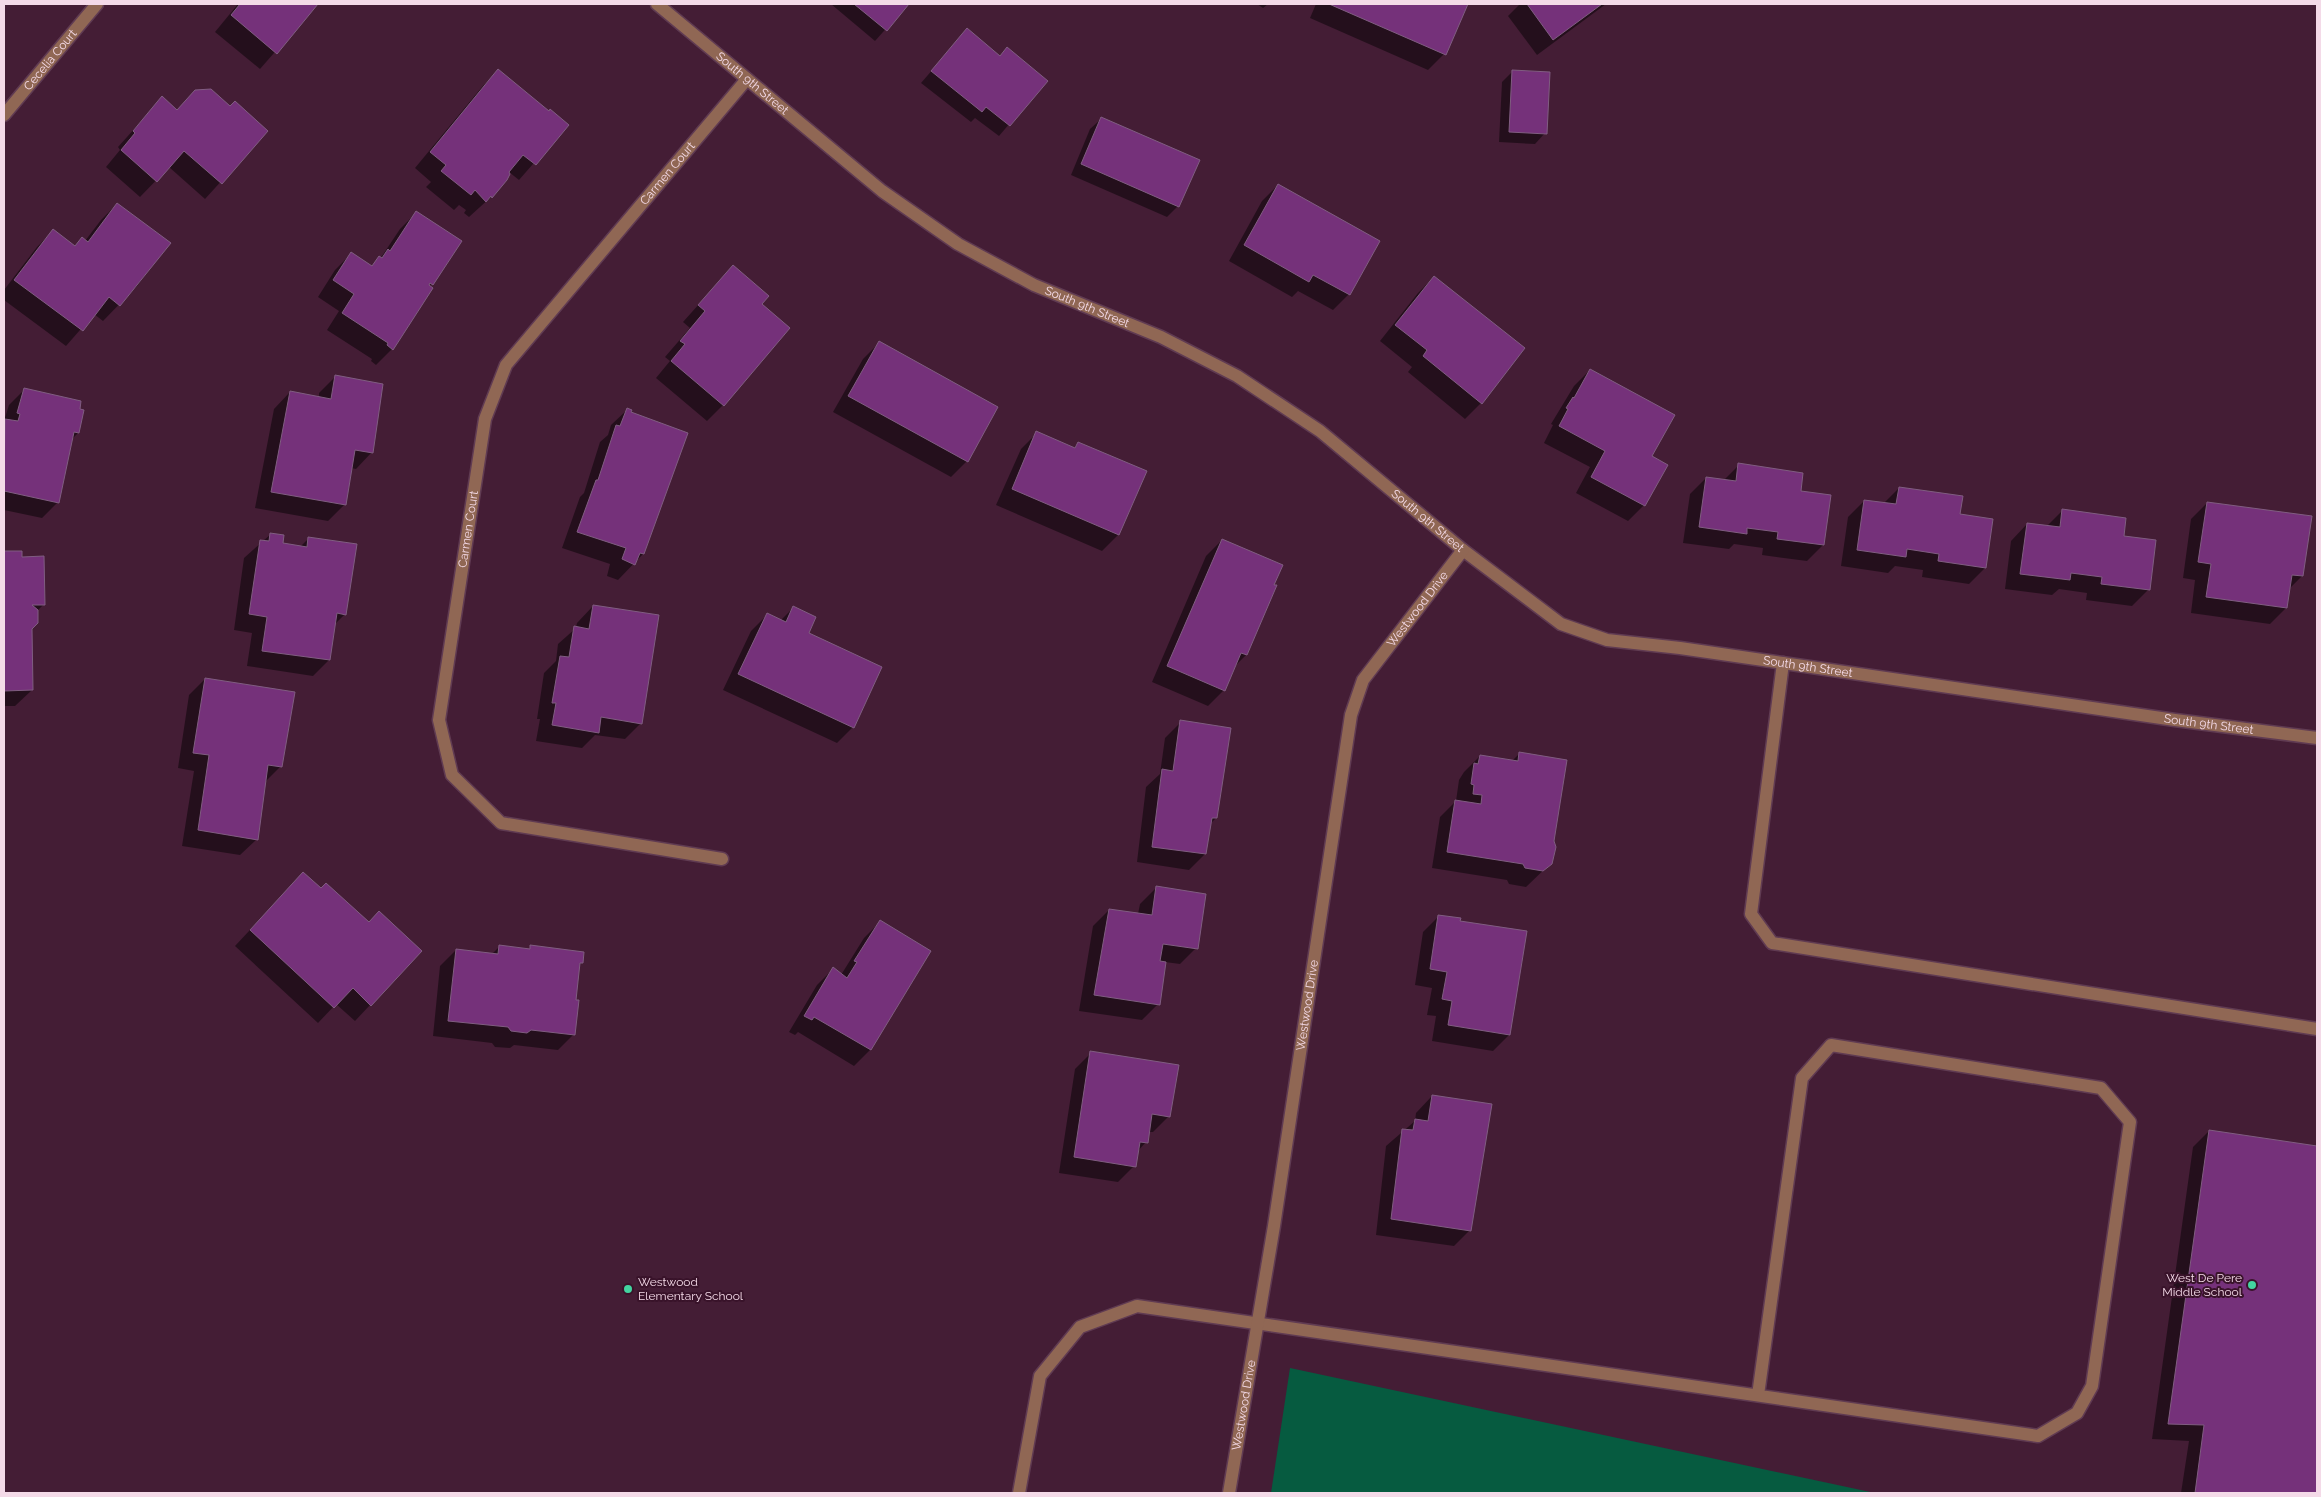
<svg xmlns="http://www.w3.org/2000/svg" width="2321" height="1497" viewBox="0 0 2321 1497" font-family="Raleway,sans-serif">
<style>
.green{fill:#065b40}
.shadow{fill:#0007}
.building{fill:#75317a;stroke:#805d81}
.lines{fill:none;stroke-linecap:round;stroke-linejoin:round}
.minor-casing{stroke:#603b52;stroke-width:15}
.minor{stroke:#906754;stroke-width:12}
.poi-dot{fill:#43d4a0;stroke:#39132a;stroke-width:2}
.labels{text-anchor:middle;stroke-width:4;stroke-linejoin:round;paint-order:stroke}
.street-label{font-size:12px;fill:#f4dae8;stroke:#39132a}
.poi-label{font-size:12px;fill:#f4dae8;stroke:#39132a;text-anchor:end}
</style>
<rect width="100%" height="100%" fill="#441d35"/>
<!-- green -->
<polygon class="green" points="1290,1368 1875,1493 1271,1493"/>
<!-- shadow -->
<g class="shadow">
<polygon points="238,4 317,4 260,69 215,32"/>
<polygon points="831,4 908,4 875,41"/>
<polygon points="1257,4 1268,4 1263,8"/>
<polygon points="1316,4 1467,4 1444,54 1428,70 1310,18"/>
<polygon points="1520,4 1606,4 1537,55 1508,16"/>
<polygon points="967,30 1000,57 1046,81 999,136 975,118 971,122 921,83"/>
<polygon points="498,71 548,113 567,125 519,180 509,172 491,197 469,217 464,213 466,210 459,205 454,210 426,187 431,182 415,168 482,87"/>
<polygon points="1513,71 1545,133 1535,144 1499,142 1502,82"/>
<polygon points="162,98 176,111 229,108 267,131 205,199 169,167 140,197 106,167 120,150 118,147"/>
<polygon points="1101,119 1178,206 1167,217 1071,175 1090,129"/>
<polygon points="1278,185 1349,294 1333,310 1298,291 1292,297 1229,261 1262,201"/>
<polygon points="117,204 169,243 137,286 103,321 94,314 66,346 4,300 4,290 37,247 53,231 74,247 82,239 85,241 101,220"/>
<polygon points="416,213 460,241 429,287 392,349 376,365 371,361 372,359 327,330 339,311 318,297 335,270 351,254 371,267 382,256 400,229"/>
<polygon points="733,266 760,304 723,405 707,421 656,378 670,361 665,357 690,328 683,322"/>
<polygon points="1434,277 1481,403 1465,419 1408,372 1412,367 1380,341 1418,293"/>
<polygon points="879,343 967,461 951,477 833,412 863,359"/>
<polygon points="1590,370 1651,457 1644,505 1628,521 1576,493 1590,467 1544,443 1553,425 1551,424 1574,386"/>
<polygon points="335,377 372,452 356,469 351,468 344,505 328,521 255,508 274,409 290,392 319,398 319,393"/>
<polygon points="25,389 78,433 72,439 58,502 42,518 4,510 4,421 9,405"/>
<polygon points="628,409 643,554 618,580 607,576 610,564 562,548 580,497 584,493 600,442 608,435 611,425"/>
<polygon points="1037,433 1073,449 1078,443 1145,472 1118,535 1102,551 996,505 1021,449"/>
<polygon points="1739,465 1800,493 1823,545 1807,561 1762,555 1763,548 1734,544 1729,549 1683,543 1690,494 1706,478 1723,481"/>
<polygon points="1899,488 1959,515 1985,568 1969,584 1922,577 1923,570 1895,566 1888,573 1841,566 1848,517 1864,501 1883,504"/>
<polygon points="2207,503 2302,576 2288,590 2286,608 2270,624 2191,613 2195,580 2183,578 2191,519"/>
<polygon points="2063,510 2122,537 2148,590 2132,606 2086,600 2087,593 2059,589 2052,595 2005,589 2011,541 2027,524 2046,527"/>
<polygon points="271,534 281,544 300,547 309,538 345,614 334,625 329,660 313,676 247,666 252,633 234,630 244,558"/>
<polygon points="1222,540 1246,655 1233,668 1224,690 1208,706 1152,682 1206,556"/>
<polygon points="4,553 21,553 21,558 43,605 37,611 31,628 32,690 15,706 4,706"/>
<polygon points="593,606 641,723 625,739 595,735 582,748 536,741 540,719 537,719 544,673 556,661 558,644 576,628 577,623"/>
<polygon points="793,608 853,727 837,743 723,690 751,631 767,615 780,621"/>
<polygon points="205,679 281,766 264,783 257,839 240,855 182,846 194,771 178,768 189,695"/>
<polygon points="1181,722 1216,818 1210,824 1205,854 1189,870 1137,862 1146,787 1160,774 1165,738"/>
<polygon points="1520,753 1552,841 1551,863 1526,887 1509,884 1507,880 1432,868 1440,817 1456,801 1459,780 1464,772 1480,756 1512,761"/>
<polygon points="1156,888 1196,948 1180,964 1165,962 1158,1004 1142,1020 1079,1011 1093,926 1109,910 1138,914 1140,904"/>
<polygon points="287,890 370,1005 355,1021 336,1004 318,1023 235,946"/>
<polygon points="1439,916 1509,1035 1493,1051 1432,1041 1436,1016 1427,1015 1432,988 1415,985 1423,932"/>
<polygon points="880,922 929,951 870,1050 854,1066 798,1032 795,1035 789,1032 817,985 833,969 841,975 864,938"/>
<polygon points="499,947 528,950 531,947 581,963 578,966 575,1002 574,1034 558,1050 514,1045 510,1048 495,1047 492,1043 433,1036 440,966 456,950 492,954"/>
<polygon points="1091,1053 1169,1116 1153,1132 1148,1132 1146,1142 1137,1152 1134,1166 1118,1182 1059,1173 1075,1069"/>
<polygon points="1432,1096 1470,1230 1454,1246 1376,1235 1386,1146 1415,1121 1416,1113"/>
<polygon points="2209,1131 2317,1147 2317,1493 2181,1493 2189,1441 2152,1439 2193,1147"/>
</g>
<!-- building -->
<g class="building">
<polygon points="240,4 318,4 277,54 231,15"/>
<polygon points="854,4 909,4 887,31"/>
<polygon points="1329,4 1468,4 1446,55"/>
<polygon points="1527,4 1602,4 1553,40"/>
<polygon points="967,28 1000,56 1007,47 1048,81 1010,126 986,107 982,112 931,71"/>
<polygon points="498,69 549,111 550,109 569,125 536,165 523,155 509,172 510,174 507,180 492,198 491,196 486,202 475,190 471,195 441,171 446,165 430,152"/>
<polygon points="1512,70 1550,72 1547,134 1509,132"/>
<polygon points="211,89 230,106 235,101 268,131 222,184 184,151 157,182 121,150 135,133 133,131 162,96 177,110 195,90"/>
<polygon points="1101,117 1200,160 1179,207 1081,164"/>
<polygon points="1278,184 1380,241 1350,295 1313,275 1309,282 1244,245"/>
<polygon points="117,203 171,243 120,306 109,297 83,331 14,280 53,229 75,246 82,237 88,242"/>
<polygon points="416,211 462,241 433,285 430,283 429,285 433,288 393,350 387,345 388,343 342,313 354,294 333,280 351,252 372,266 379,256 382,258 388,249 390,251"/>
<polygon points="733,265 769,296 762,304 790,328 724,406 671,361 685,344 680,341 705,311 698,305"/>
<polygon points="1434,276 1525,348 1482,404 1423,356 1427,350 1395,325"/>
<polygon points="879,341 998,407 968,462 848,396"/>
<polygon points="1590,369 1675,415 1652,456 1668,465 1645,506 1591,477 1605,451 1559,426 1568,409 1566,408 1573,397 1574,398"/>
<polygon points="335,375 383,384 373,453 355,450 346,505 271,492 290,391 331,399"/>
<polygon points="24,388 81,401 80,409 84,410 79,433 74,432 59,503 4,491 5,419 18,421 20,414 17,413"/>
<polygon points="627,408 632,410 631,412 688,433 644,554 640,553 635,565 622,559 626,548 577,532 596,480 598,480 616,425 620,426"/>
<polygon points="1036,431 1075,448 1078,442 1147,471 1119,535 1012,489"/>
<polygon points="1738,463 1803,473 1801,491 1831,495 1824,545 1777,539 1778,532 1747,528 1747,534 1699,527 1706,477 1736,481"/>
<polygon points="1899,487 1963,496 1960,514 1993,519 1986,568 1938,561 1939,554 1907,549 1906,557 1857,550 1864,500 1896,504"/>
<polygon points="2207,502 2312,516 2303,576 2292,575 2287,608 2206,597 2211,564 2198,562"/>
<polygon points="2062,509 2126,518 2124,536 2156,540 2150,590 2101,584 2102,577 2071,573 2070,580 2020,574 2027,523 2060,527"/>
<polygon points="270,533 284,535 283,543 307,547 308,537 357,544 346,615 337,613 330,660 262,651 267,617 249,614 260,540 269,541"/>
<polygon points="1222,539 1283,565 1274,585 1277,585 1247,655 1241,653 1225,691 1167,666"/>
<polygon points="4,551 22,551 22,557 44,556 45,605 32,605 38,610 38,623 32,629 33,690 4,691"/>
<polygon points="593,605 659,615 642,724 601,717 599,733 552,725 556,703 552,703 560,656 569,657 574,626 589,629"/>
<polygon points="793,606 816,617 809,633 882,667 854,728 738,674 767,613 786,622"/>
<polygon points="205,678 295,692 282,767 268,765 258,840 198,830 209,755 193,753"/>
<polygon points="1180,720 1231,728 1217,818 1212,818 1206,854 1152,847 1162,769 1173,771"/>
<polygon points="1519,752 1567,760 1554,841 1556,847 1552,864 1543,871 1525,868 1523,864 1447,852 1455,800 1481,804 1482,795 1473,794 1474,785 1471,784 1474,763 1478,764 1480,755 1518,761"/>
<polygon points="303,872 321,888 326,883 369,922 379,911 422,951 371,1006 353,988 334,1008 250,930"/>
<polygon points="1156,886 1206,894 1198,949 1163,944 1160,961 1166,962 1160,1005 1094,995 1109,909 1152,915"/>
<polygon points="1438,915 1461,918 1460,921 1527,931 1510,1035 1448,1025 1452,1001 1442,999 1447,972 1430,969"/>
<polygon points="880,920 931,951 871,1050 814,1017 812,1020 804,1016 833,967 847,978 857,962 854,961"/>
<polygon points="499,945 530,949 530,945 584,952 583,963 580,963 576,1000 579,1000 575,1035 531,1030 527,1033 511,1031 508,1027 448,1021 456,949 498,954"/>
<polygon points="1090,1051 1179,1065 1170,1117 1152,1114 1148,1143 1140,1142 1136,1167 1074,1157"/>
<polygon points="1432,1095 1492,1104 1471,1231 1391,1219 1402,1129 1413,1130 1415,1119 1428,1121"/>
<polygon points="2209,1130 2317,1146 2317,1493 2195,1493 2204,1425 2168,1424"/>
</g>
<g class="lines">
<!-- minor casing -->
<g class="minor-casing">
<g id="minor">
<path id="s1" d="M657,4L882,191L958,244L1034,285L1161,337L1237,376L1320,431L1463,550L1561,624L1607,640L1680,648L2175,720L2317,738"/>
<path id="s2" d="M4,115L97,4"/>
<polyline points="1783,663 1751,914 1772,943 2317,1029"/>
<path id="s3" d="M722,859L501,823L452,775L439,720L485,419L506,365L747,79"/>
<polyline points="1019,1493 1040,1376 1080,1327 1137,1306 2038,1436 2077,1413 2092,1386 2130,1122 2101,1088 1831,1045 1802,1078 1758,1395"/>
<path id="s4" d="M1229,1493L1274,1226L1351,715L1363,680L1463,550"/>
</g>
</g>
<!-- minor -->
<use href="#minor" class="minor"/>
</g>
<!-- markers -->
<g class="poi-dot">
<circle cx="2252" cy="1285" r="5"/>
<circle cx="628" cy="1289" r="5"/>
</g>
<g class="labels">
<!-- street labels -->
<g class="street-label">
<text dy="4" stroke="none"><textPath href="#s2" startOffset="72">Cecelia Court</textPath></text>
<text dy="4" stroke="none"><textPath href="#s1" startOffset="124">South 9th Street</textPath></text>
<text dy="4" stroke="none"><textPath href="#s3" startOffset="962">Carmen Court</textPath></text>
<text dy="4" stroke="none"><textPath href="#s1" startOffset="529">South 9th Street</textPath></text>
<text dy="4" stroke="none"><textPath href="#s1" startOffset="934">South 9th Street</textPath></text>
<text dy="4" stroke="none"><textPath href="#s3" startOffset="542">Carmen Court</textPath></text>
<text dy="4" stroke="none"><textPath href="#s4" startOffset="914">Westwood Drive</textPath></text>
<text dy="4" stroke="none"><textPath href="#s1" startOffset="1354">South 9th Street</textPath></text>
<text dy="4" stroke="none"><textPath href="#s1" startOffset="1759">South 9th Street</textPath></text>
<text dy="4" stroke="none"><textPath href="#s4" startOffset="494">Westwood Drive</textPath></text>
<text dy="4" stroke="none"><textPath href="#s4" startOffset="89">Westwood Drive</textPath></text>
</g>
<!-- poi labels -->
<g class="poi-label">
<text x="2242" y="1282">West De Pere<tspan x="2242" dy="14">Middle School</tspan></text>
<text x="638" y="1286" text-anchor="start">Westwood<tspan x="638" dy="14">Elementary School</tspan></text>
</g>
</g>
<!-- border -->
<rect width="2321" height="1497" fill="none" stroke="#f4dae8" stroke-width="10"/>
</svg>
